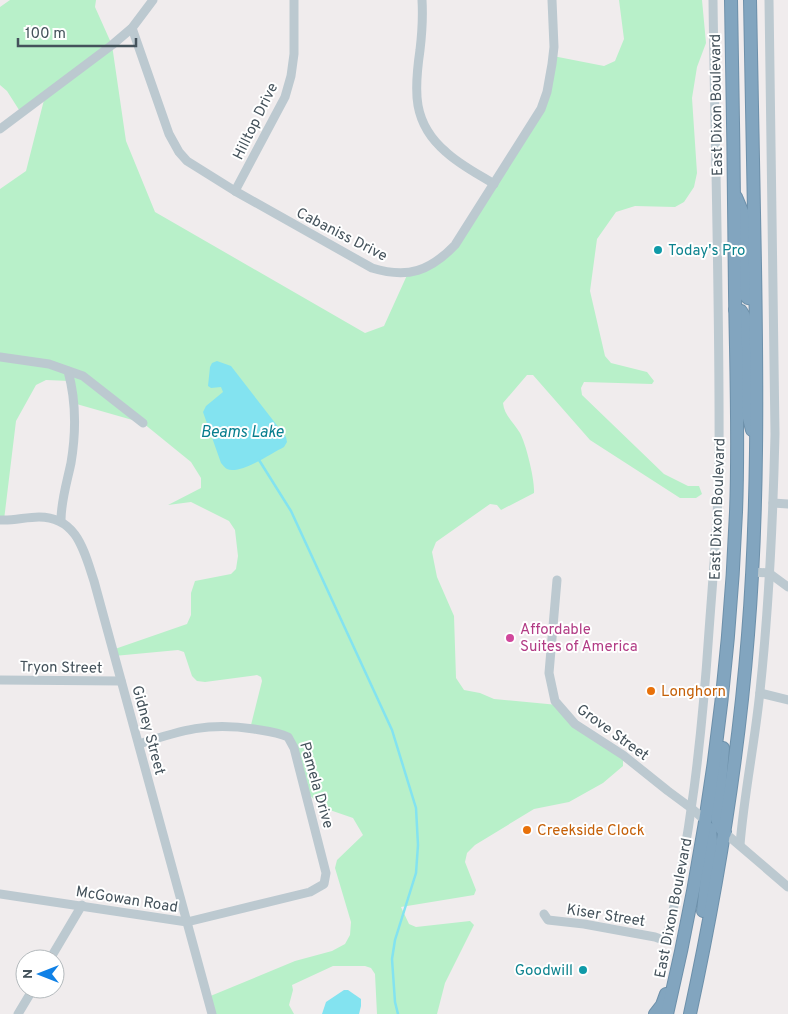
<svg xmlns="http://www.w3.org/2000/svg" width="788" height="1014" viewBox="0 0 788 1014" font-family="Overpass,sans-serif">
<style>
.green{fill:#b8f0c9}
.water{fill:#83e3f0}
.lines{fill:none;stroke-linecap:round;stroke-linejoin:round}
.stream{stroke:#83e3f0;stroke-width:2.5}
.highway-casing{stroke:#6d90aa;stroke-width:14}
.minor{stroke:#bcc9d0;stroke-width:9}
.highway{stroke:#82a5bf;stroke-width:12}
.culture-dot{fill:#0f9aa8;stroke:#fff;stroke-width:2}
.hotel-dot{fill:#d1479c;stroke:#fff;stroke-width:2}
.food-dot{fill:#e8710a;stroke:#fff;stroke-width:2}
.labels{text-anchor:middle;stroke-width:4;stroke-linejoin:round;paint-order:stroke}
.street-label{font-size:15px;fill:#44525b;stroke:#fff}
.culture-label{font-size:15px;fill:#0d838f;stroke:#fff;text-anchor:start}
.hotel-label{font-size:15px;fill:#b23c85;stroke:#fff;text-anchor:start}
.food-label{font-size:15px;fill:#c56008;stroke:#fff;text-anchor:start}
.water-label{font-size:16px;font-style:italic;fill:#077e8e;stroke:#fff}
</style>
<rect width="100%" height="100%" fill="#f0eced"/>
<!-- green -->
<path class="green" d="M10,0H96L95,7L112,45L126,141L155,212L365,333L384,326L408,273L446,255L535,121L553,56L604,66L615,61L624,39L619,0H702L706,43L697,67L692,98L697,173L694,187L684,202L675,207L635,206L616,212L597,239L590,291L605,356L611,363L647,372L654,381L652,384L584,382L581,388L582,395L664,474L688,486H699L702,494L696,498H680L590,440L533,375H527L503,403C504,415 514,423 520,433C526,444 535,480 534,493L501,510L497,505L490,504L436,542L432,552L437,577L454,616L456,678L464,690L480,693L494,699L558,705L561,710L623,755V766L603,783L569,802L534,809L475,845L467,853L465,862L476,890L474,895L401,907L409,924L416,927L470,921L474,925L445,983L437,1014H377L375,974L371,968L365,966H333L292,985L293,990L289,1005L294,1014H212L208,997L295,961L332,951L345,944L350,935L351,922L335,868L337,860L363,835L353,818L324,808L305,791L288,738L250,729L262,681L261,677L257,675L205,682L197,681L192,676L184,652L178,650L114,656L112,650L187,624L191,615V593L195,581L231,574L236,569L238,556L235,530L229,521L191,502L168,505L201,488V478L191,462L143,423L73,403L70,381L46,380L36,385L16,421L4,520H0V189L26,171L45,96L21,113L7,91L0,85V7Z"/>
<!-- water -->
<g class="water">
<path d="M217,361L231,366L286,437L287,442L284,447C272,453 240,475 227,469C225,468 223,465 221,463L203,412L206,406L223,392L221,387L211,388L208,386L210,367L212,363Z"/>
<polygon points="344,990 348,990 361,999 361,1006 359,1014 322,1014 326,1002"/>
</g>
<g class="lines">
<!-- stream -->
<polyline class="stream" points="259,460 291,511 392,730 416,808 418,845 416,873 395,940 392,959 395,1002 398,1014"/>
<!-- highway casing -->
<g class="highway-casing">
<g id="highway">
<polyline points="736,197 744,216 745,295 748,298 755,299"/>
<polyline points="735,310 741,311 744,316 748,414 752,430"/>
<polyline points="723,748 717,819 720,827 725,833"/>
<polyline points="703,911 711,841 710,829"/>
<polyline points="655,1014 662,1005 666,994"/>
<path d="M667,1014C706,849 729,682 736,512C739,439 736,365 735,292C734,195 733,97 731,0"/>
<path d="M690,1014C717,889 738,762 748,635C758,512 757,389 755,266C753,177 752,89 750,0"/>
</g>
</g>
<!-- minor -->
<g class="minor">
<path d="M422,0C423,17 422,33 420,50C414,91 412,123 446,152C460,165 478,174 494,184"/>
<path d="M132,28L169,134L179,152L187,161L235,191L372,268C408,279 430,271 455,245L541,109L547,92L552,64L554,47L552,0"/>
<polyline points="0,129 112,45 132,28 153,0"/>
<polyline points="235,191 285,97 291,76 294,54 294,0"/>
<polyline points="0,357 49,364 83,376 143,423"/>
<polyline points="773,503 788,504"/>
<path d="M0,520C13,521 26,517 39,517C77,517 84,551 94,581L212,1014"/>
<path d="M61,520C61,501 67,482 71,463C76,433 76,400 68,371"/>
<polyline points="752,572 769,573 788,587"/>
<polyline points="557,580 549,673 555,701 575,724 623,755 668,791 691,808 706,821"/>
<polyline points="0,680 121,681"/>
<polyline points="760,693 788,700"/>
<polyline points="725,833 788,887"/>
<path d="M740,845C744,794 755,742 760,691C769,606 773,520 775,434L769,0"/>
<path d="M0,894L187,922L310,892L324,884L326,873L294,748L288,737C277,732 266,731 254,729C208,722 182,730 139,744"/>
<path d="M544,914L548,920L584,924L655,937L666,941C691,839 702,735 709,631C713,576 718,521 719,465C720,310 715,155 713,0"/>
<polyline points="50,959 82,905"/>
<polyline points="18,1014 33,989"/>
</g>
<!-- highway -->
<use href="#highway" class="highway"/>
</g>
<!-- markers -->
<g class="culture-dot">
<circle cx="658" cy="250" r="5"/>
<circle cx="583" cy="970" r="5"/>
</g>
<circle class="hotel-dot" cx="510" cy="638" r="5"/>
<g class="food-dot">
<circle cx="651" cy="691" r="5"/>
<circle cx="527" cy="830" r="5"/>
</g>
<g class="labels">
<!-- street labels -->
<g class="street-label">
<text transform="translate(716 105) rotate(-91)" y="5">East Dixon Boulevard</text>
<text transform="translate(255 121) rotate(-64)" y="5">Hilltop Drive</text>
<text transform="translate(342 234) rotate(27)" y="5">Cabaniss Drive</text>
<text transform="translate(717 509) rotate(-88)" y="5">East Dixon Boulevard</text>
<text transform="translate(61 667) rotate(1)" y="5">Tryon Street</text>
<text transform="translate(149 730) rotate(75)" y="5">Gidney Street</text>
<text transform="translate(613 732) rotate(36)" y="5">Grove Street</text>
<text transform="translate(317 785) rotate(74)" y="5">Pamela Drive</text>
<text transform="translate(127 899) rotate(9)" y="5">McGowan Road</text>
<text transform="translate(673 908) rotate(-79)" y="5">East Dixon Boulevard</text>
<text transform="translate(606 915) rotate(9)" y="5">Kiser Street</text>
</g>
<!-- culture labels -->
<g class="culture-label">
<text x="668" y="255">Today's Pro</text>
<text x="573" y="975" text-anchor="end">Goodwill</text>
</g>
<!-- hotel labels -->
<g class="hotel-label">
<text x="520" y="634">Affordable<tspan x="520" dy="17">Suites of America</tspan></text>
</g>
<!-- food labels -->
<g class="food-label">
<text x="661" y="696">Longhorn</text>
<text x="537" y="835">Creekside Clock</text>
</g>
<!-- water labels -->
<g class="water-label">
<text x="242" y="437">Beams Lake</text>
</g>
</g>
<!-- north arrow -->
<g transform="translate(40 974) rotate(270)"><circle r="24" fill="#ffffff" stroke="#b4babd"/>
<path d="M0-4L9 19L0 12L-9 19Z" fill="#1081e6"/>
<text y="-8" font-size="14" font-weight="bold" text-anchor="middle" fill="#44525b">N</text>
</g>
<!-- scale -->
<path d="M18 38v8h118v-8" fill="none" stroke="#44525b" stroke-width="2.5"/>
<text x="25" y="38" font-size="15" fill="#44525b" stroke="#ffffff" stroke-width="4" paint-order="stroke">100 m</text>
</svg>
